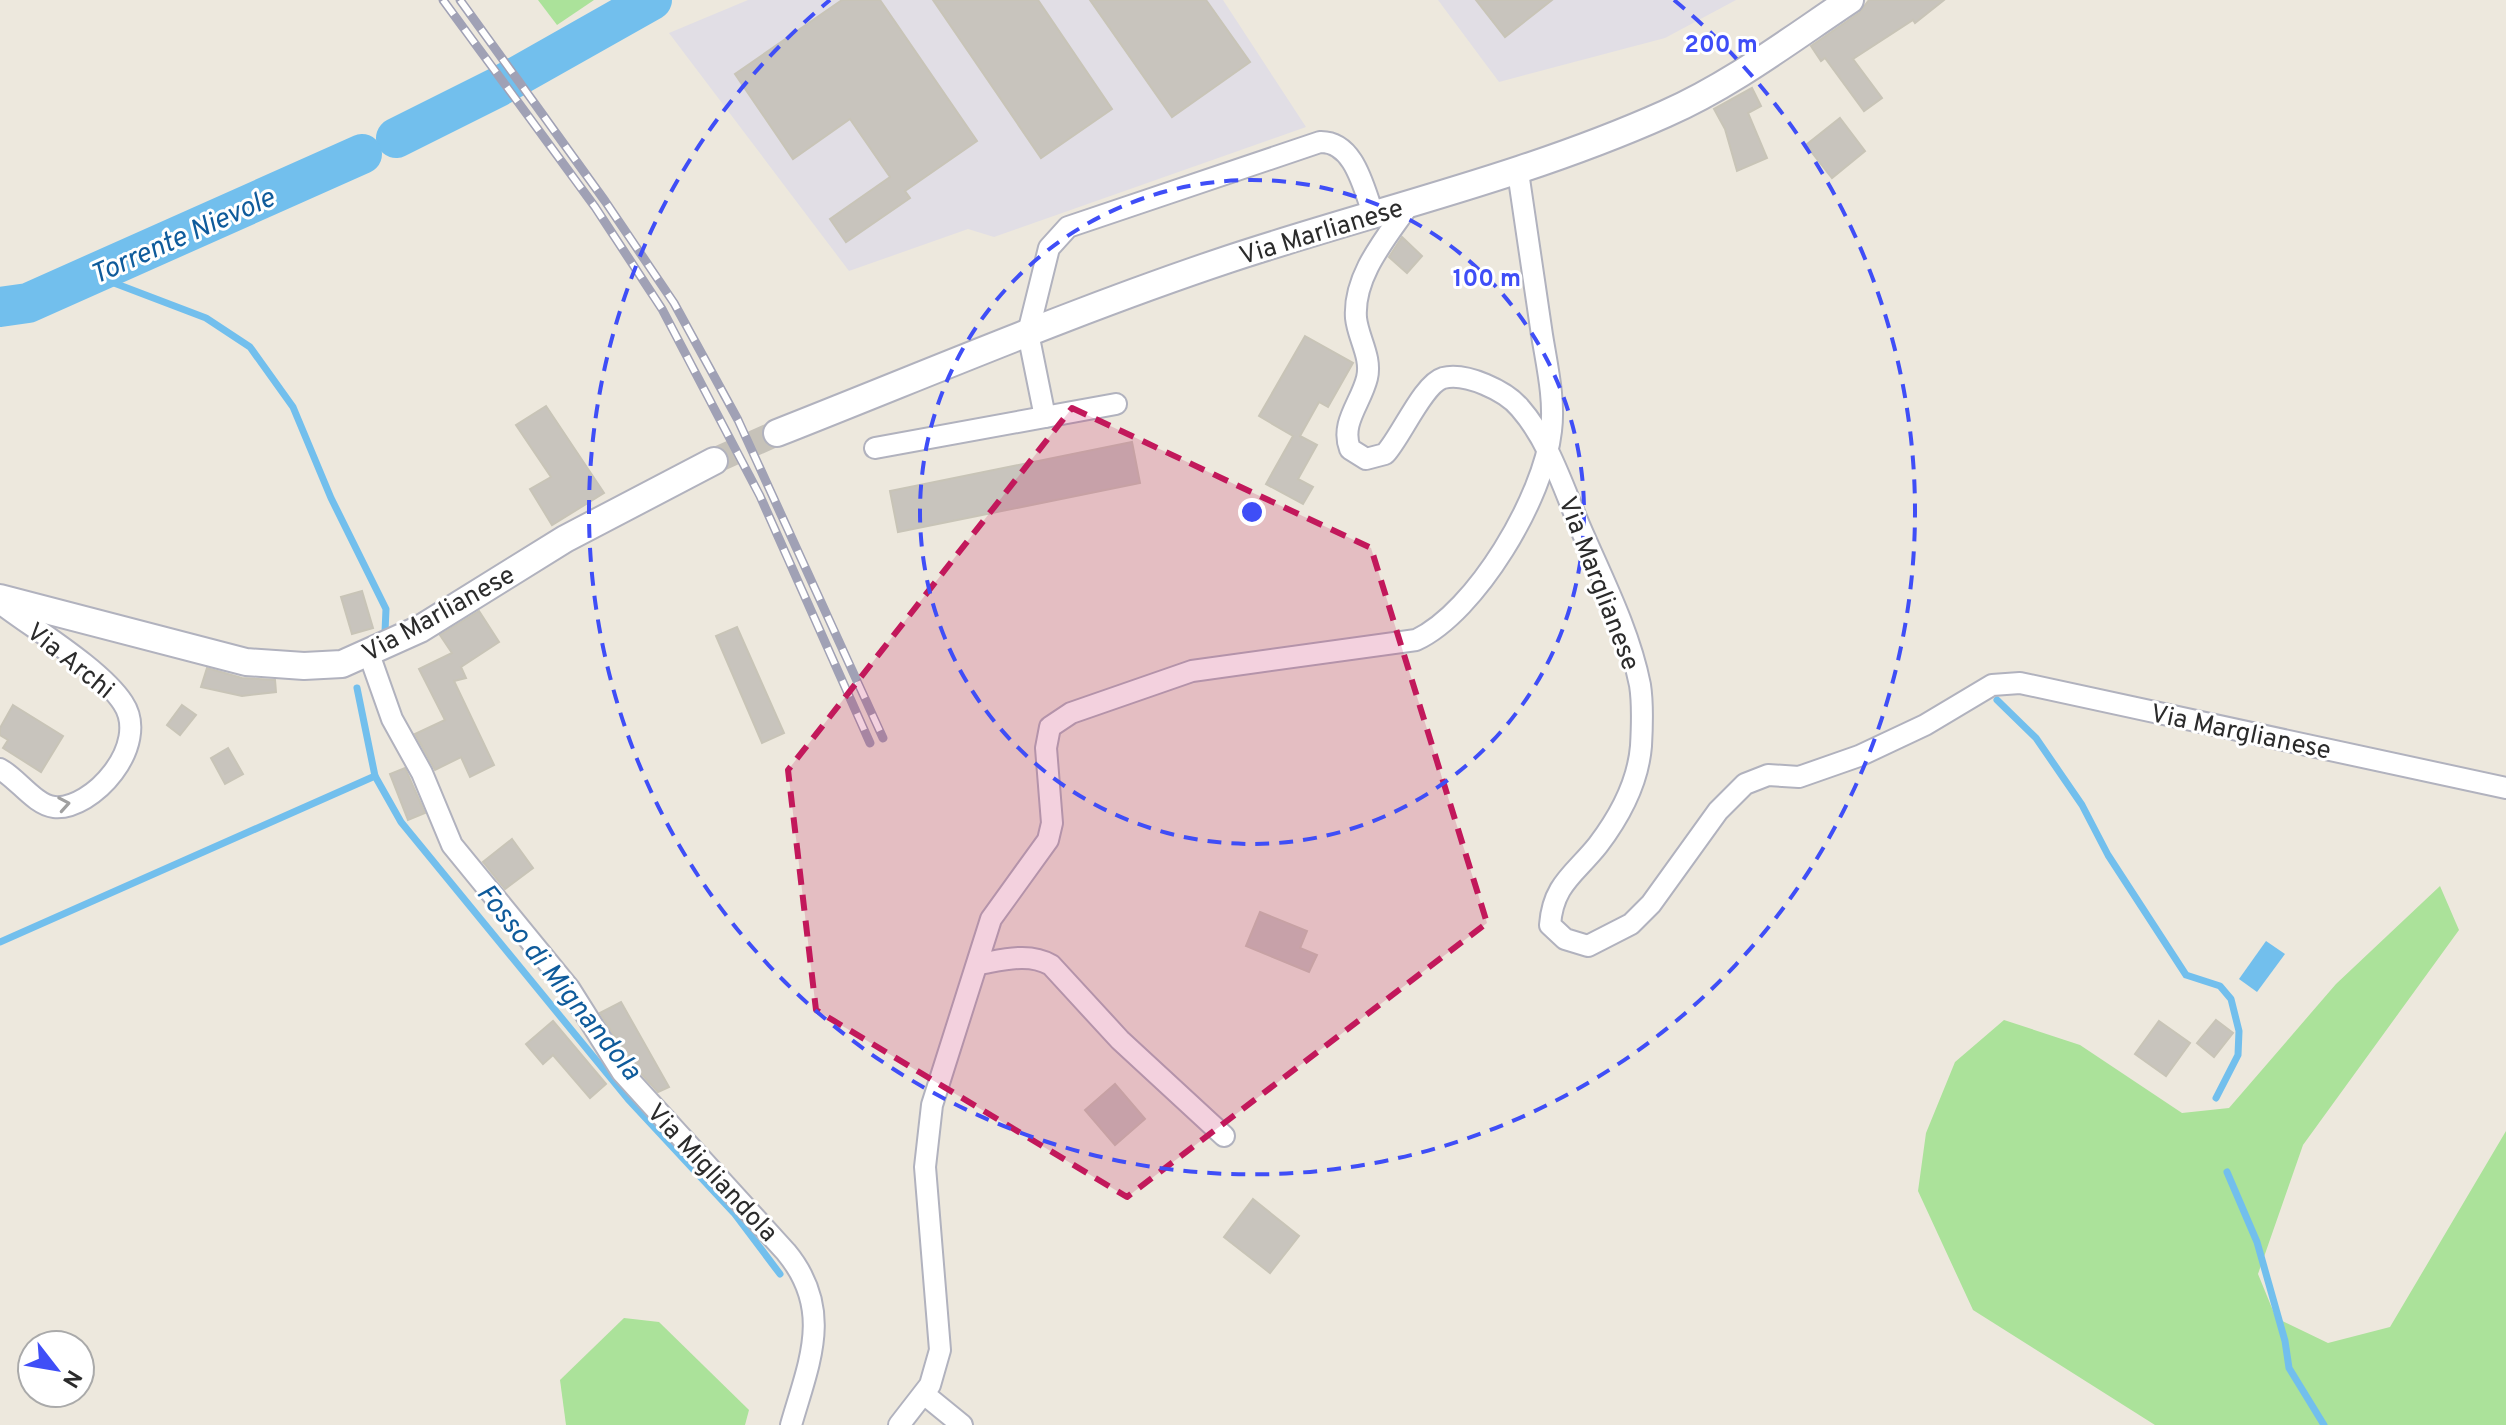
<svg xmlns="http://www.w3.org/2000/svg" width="2506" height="1425" viewBox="0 0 2506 1425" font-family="Overpass,sans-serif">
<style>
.industrial{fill:#e1dee5}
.green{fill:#abe29a}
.water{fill:#72bfed}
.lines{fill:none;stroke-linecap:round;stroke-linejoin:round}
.stream{stroke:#72bfed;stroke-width:7}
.river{stroke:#72bfed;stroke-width:40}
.building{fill:#c8c4bd;stroke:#c8c4b7;stroke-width:2}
.tertiary-tunnel{stroke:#c6c2b9;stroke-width:26;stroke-dasharray:26 13;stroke-linecap:butt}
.minor-casing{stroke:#b1b2be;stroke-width:24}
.tertiary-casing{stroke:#b1b2be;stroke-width:30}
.minor{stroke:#fff;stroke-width:20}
.tertiary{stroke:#fff;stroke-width:26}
.rail-casing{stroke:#a0a1b5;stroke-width:9}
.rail{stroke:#fff;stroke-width:6;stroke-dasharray:18;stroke-linecap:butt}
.oneway{stroke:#a0a0a0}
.marked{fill:#c2185b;fill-opacity:0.2;stroke:#c2185b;stroke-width:6;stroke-dasharray:16 10;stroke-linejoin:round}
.ring{fill:none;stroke:#3f4ef7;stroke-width:4;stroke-dasharray:14 10}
.labels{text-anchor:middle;stroke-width:6;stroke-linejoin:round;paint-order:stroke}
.street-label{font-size:26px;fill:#2b2b2b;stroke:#fff}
.water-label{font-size:28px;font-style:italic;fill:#0f5b9b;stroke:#fff}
.centre{fill:#3f4ef7;stroke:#fff;stroke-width:4}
.ring-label{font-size:24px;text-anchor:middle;font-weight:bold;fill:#3f4ef7;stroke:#fff;stroke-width:6;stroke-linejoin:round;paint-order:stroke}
</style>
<rect width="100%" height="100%" fill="#ede8dd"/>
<!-- industrial -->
<g class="industrial">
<polygon points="748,0 1223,0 1306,127 994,237 968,229 849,271 669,33"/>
<polygon points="1438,0 1736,0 1665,38 1499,82"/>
</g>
<!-- green -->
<g class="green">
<polygon points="538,0 594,0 557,25"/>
<polygon points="2440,886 2459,930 2303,1145 2258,1274 2276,1318 2328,1343 2390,1327 2506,1131 2506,1425 2155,1425 1973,1310 1918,1191 1926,1133 1955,1062 2004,1020 2080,1045 2182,1113 2229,1108 2336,984"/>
<polygon points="624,1318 659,1322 749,1410 745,1425 566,1425 560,1380"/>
</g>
<!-- water -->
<polygon class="water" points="2266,941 2285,954 2257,992 2239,979"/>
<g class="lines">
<!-- stream -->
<g class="stream">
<polyline points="93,275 206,318 250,347 293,407 331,498 386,609 385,632"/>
<polyline points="357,688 375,776 401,822 628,1099 734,1213 780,1274"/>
<polyline points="1997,700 2036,738 2082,805 2108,855 2186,975 2220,986 2231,999 2239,1031 2238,1055 2216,1098"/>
<polyline points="0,942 375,776"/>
<polyline points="2227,1172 2257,1242 2285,1341 2289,1368 2324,1425"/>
</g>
<!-- river -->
<g class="river">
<polyline points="396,138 498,87 652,0"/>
<polyline points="0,307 28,303 362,154"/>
</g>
</g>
<!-- building -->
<g class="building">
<polygon points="842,0 880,0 977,141 905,191 910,198 846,242 830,219 890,177 850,119 793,159 735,74"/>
<polygon points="933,0 1038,0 1112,109 1041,158"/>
<polygon points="1090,0 1206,0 1250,62 1172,117"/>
<polygon points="1476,0 1552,0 1505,37"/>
<polygon points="1869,0 1944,0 1915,23 1913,20 1853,59 1882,98 1864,111 1825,58 1821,61 1811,46 1859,13"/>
<polygon points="1752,88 1761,106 1748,113 1767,158 1737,171 1725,129 1714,109"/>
<polygon points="1840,118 1865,151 1832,178 1806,145"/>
<polygon points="1402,237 1422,256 1407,273 1389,257"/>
<polygon points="1305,336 1353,363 1328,407 1319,402 1300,436 1317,445 1298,479 1313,487 1303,504 1266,484 1293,436 1259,416"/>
<polygon points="546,406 604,493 552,525 530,489 551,477 516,425"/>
<polygon points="1132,442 1140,483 898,532 890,491"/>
<polygon points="362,591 373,628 352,634 341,597"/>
<polygon points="479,611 499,642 461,667 466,678 454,681 494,765 470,777 461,757 435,770 415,734 445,720 419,669 452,653 440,635"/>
<polygon points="737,627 784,733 762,743 716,636"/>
<polygon points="207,668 242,678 275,680 276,692 242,696 201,687"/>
<polygon points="13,705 63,736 41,772 3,748 8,740 0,735 0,728"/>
<polygon points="182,705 196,715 180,735 167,725"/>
<polygon points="228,748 243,774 225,784 211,758"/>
<polygon points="405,768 425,813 408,820 390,774"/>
<polygon points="512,839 533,868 505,889 483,862"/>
<polygon points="1260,912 1307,931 1300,948 1317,955 1309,972 1246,946"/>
<polygon points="621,1002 669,1087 658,1092 632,1064 600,1013"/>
<polygon points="2216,1020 2233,1033 2214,1057 2197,1043"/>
<polygon points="553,1021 606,1084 590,1098 553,1055 543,1064 526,1044"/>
<polygon points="2159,1021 2190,1043 2166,1076 2135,1054"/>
<polygon points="1115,1084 1145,1119 1115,1145 1085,1110"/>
<polygon points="1253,1199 1299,1236 1270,1273 1224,1237"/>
</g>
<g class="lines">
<!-- tertiary-tunnel -->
<polyline class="tertiary-tunnel" points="714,461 777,433"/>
<!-- minor casing -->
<g class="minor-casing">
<g id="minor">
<path d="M1408,206C1386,238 1353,276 1356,318C1358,338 1372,357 1367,378C1361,403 1340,423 1350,449L1366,459L1385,454C1401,437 1423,384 1443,378C1466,372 1506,391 1520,408C1549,441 1563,487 1580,527C1602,578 1629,630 1640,685C1643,704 1642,728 1641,746C1638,783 1620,816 1598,845C1575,874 1553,884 1550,925L1565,939L1588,946L1631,924L1651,904L1718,811L1745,784L1768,775L1799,777L1859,756L1925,725L1992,685L2020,683L2506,788"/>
<path d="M1045,417L1028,333L1049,248L1068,227L1320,142C1355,141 1364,190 1374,216"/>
<polyline points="875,448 1116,404"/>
<path d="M0,603C34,629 101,669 123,703C151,745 92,811 54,807C35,805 17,778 0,769"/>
<path d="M369,654L392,719L422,773L452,845L569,988L622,1072L786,1252C834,1310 809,1362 791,1425"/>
<path d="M979,964C1003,960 1029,952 1051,965L1120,1040L1224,1136"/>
<polyline points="924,1394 962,1425"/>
<path d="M899,1425L930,1385L940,1350L925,1167L932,1105L991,919L1048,840L1052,823L1046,748L1050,727L1071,713L1192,671L1416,640C1476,612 1544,497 1551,431C1555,400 1547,366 1542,335C1534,280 1526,226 1518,172"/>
</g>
</g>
<!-- tertiary casing -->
<g class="tertiary-casing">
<g id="tertiary">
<path d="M777,433C927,374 1076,310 1229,259C1374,211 1524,177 1665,114C1731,85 1790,40 1850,0"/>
<polyline points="0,598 246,662 304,666 342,664 420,629 565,539 714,461"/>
</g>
</g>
<!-- minor -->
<use href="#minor" class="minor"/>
<!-- tertiary -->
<use href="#tertiary" class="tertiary"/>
<!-- rail casing -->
<g class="rail-casing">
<g id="rail">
<polyline points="443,0 595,207 662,309 760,496 870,743"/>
<polyline points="460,0 605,201 674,303 738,420 883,738"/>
</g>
</g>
<!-- rail -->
<use href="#rail" class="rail"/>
</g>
<!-- one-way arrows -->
<defs><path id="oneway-chevron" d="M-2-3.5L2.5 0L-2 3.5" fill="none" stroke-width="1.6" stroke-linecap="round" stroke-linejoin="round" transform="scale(2)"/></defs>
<use class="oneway" href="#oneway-chevron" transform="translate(64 804) rotate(-10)"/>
<!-- marked area -->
<path class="marked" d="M1072,408L1371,548L1487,923L1127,1197L816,1010L788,770Z"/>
<!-- distance rings -->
<g class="ring">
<circle cx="1252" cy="512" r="332"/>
<path d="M1674 0A663 663 0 1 1 830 0"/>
</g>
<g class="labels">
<!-- street labels -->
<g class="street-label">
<text transform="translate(1321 231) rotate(-17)" y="9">Via Marlianese</text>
<text transform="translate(1600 583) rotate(69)" y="9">Via Marglianese</text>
<text transform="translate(438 613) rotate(-29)" y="9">Via Marlianese</text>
<text transform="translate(71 660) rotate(39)" y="9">Via Archi</text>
<text transform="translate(2241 731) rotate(12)" y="9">Via Marglianese</text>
<text transform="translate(713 1172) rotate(47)" y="9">Via Migliandola</text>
</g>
<!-- water labels -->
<g class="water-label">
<text transform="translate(182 235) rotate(-24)" y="10">Torrente Nievole</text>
<text transform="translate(560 981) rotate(51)" y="10">Fosso di Mignandola</text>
</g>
</g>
<circle cx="1252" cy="512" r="12" class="centre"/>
<g class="ring-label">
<text x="1721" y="52">200 m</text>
<text x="1487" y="286">100 m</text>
</g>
<!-- north arrow -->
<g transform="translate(56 1369) rotate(121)"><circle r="38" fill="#ffffff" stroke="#aaaaaa" stroke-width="2"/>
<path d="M0-6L14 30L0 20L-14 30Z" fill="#3f4ef7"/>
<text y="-12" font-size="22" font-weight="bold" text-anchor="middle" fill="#2b2b2b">N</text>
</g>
</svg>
